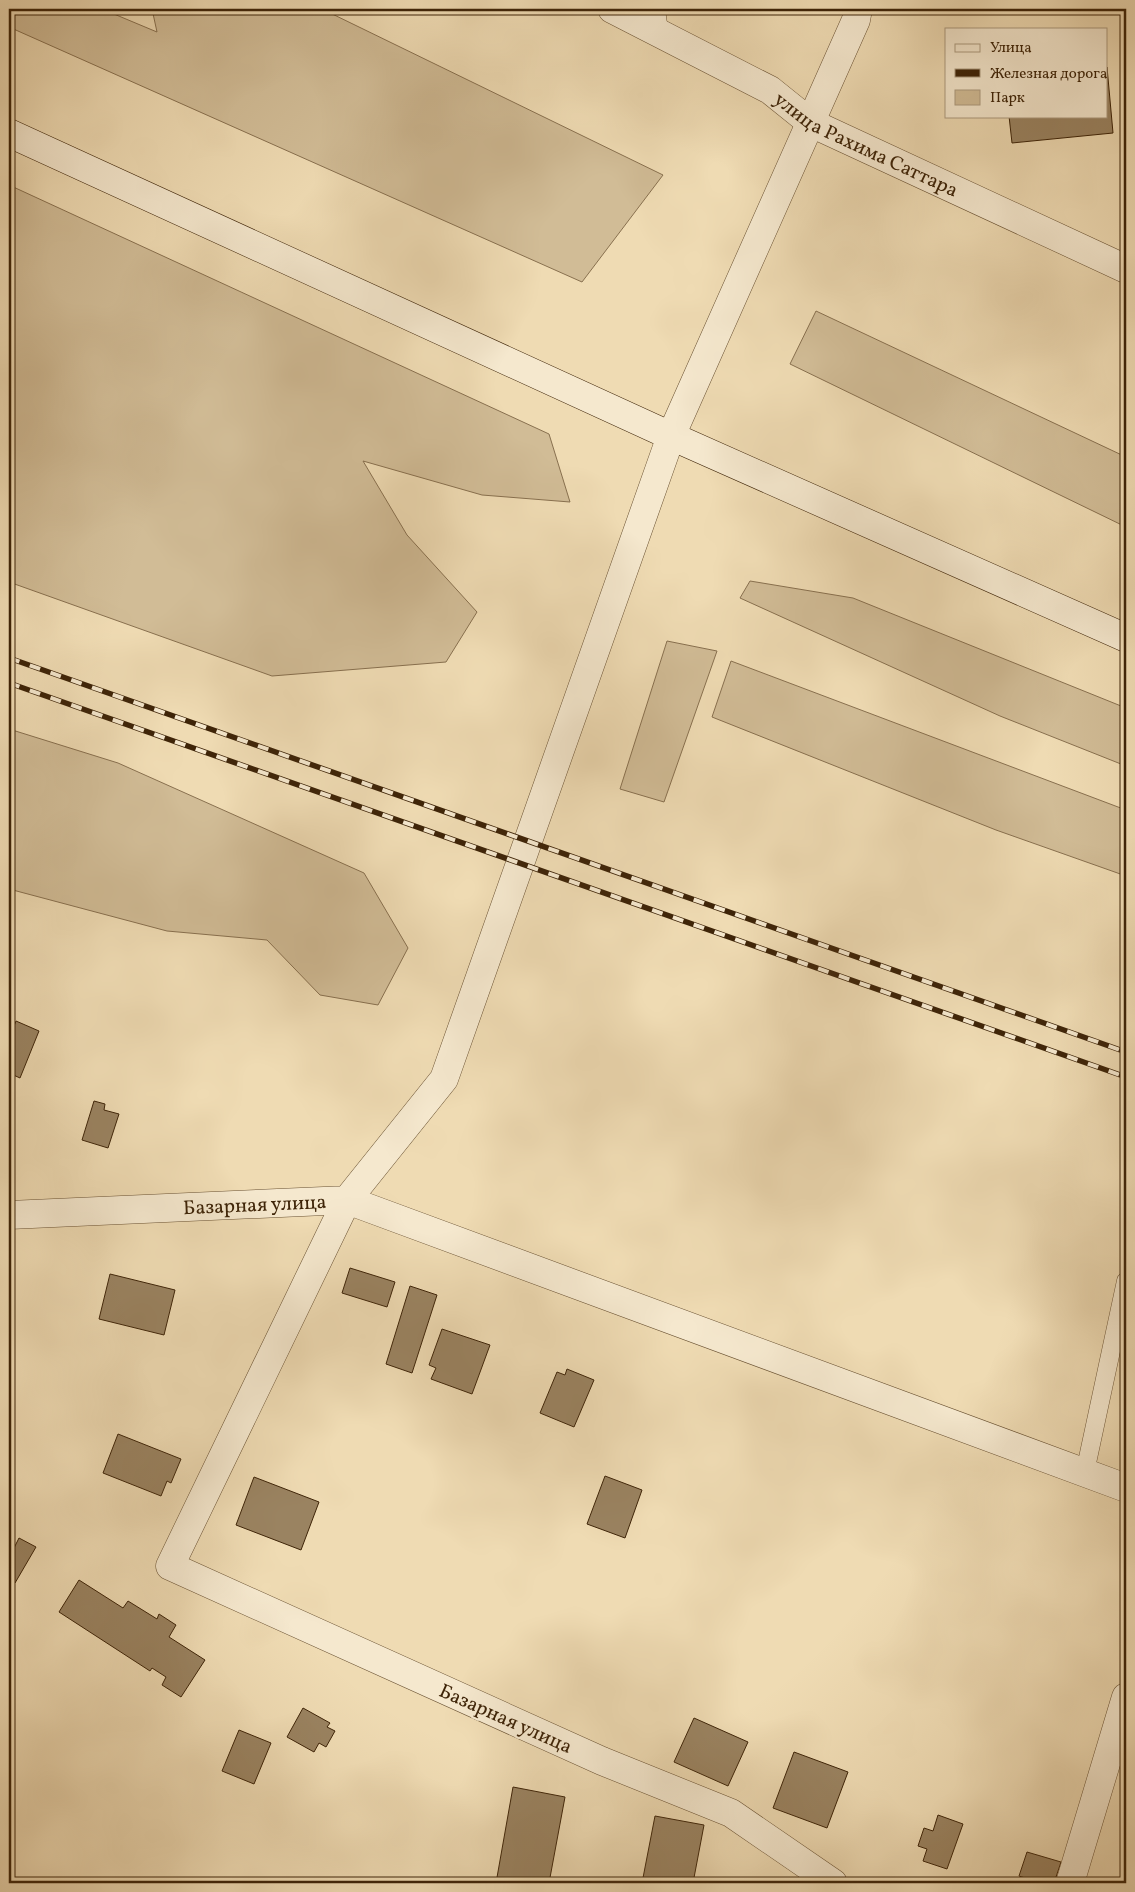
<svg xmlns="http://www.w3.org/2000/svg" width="1135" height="1892" viewBox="0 0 1135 1892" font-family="Vollkorn,serif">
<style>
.green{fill:#d1bc96;stroke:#88704f}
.building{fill:#9a8361;stroke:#3e2408}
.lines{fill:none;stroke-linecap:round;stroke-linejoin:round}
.lane-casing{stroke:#6a5233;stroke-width:19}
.street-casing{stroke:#6a5233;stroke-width:29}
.secondary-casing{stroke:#3e2408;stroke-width:29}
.lane{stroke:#f5e8ce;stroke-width:18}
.street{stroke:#f5e8ce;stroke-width:28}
.secondary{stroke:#f5e8ce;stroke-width:28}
.rail-casing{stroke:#3e2408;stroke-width:5.5}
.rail{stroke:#f5e8ce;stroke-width:4;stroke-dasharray:11;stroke-linecap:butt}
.labels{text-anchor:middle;stroke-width:4.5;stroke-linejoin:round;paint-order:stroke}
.street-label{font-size:20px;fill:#3e2408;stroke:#f5e8ce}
</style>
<rect width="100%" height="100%" fill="#efdbb3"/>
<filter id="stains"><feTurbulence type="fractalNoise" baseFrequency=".004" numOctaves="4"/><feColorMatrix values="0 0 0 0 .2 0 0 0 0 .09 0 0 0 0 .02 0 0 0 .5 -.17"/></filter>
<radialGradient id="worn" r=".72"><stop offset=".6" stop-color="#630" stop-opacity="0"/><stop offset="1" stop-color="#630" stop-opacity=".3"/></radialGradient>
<!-- green -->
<g class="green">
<polygon points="9,9 102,9 157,32 152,9 322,9 663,175 582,282 9,27"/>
<polygon points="9,185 549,434 570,502 482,495 363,461 407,535 477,612 446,662 272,676 9,582"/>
<polygon points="816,311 1126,457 1126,527 790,364"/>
<polygon points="750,581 853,598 1126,708 1126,766 1000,716 740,598"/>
<polygon points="667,641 717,651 664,802 620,789"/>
<polygon points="731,661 1126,810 1126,876 996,830 712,717"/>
<polygon points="9,729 118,763 364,873 408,948 378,1005 320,995 267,940 167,931 9,889"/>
</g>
<!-- building -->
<g class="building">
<polygon points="1107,67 1113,133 1012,143 1009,116 1106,116"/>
<polygon points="16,1021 39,1031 20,1078 9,1073 9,1039"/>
<polygon points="94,1101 105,1104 104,1110 119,1114 108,1148 82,1140"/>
<polygon points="350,1268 395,1282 387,1307 342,1293"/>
<polygon points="110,1274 175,1290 164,1335 99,1319"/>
<polygon points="410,1286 437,1295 412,1373 386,1364"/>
<polygon points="442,1329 490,1345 472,1394 431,1379 436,1368 429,1365"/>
<polygon points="567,1369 594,1380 574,1427 540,1413 557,1372 565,1375"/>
<polygon points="118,1434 181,1459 171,1483 167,1481 161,1496 103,1473"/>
<polygon points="605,1476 642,1490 625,1538 587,1524"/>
<polygon points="254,1477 319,1502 301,1550 236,1525"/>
<polygon points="19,1538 36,1547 15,1583 9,1579 9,1550 12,1552"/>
<polygon points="79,1580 123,1608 128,1601 157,1619 159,1614 176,1625 169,1637 205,1660 181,1697 162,1685 166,1677 152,1668 150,1671 59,1612"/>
<polygon points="303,1708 330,1723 327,1727 335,1731 326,1747 319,1743 314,1752 287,1737"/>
<polygon points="694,1718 748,1742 728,1786 674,1762"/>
<polygon points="239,1730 271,1743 254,1784 222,1771"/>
<polygon points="794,1752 848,1772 827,1828 773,1808"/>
<polygon points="513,1787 565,1797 549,1883 496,1883"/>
<polygon points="938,1815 963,1824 947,1869 923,1861 927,1849 918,1846 924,1828 933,1831"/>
<polygon points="655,1816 704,1825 693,1883 642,1883"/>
<polygon points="1027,1852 1061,1862 1054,1883 1024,1883 1025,1878 1019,1876"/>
</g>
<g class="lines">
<!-- lane casing -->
<g class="lane-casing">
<g id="lane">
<polyline points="656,9 659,32"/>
<polyline points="1085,1472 1126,1281"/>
</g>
</g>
<!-- street casing -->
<g class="street-casing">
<g id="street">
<path id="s1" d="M612,9L770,90L811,123L1126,269"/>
<path id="s2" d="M9,1215L347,1200L444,1079L671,436L856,20L858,9"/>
<polyline points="833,1883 731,1813 602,1761 170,1566 347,1200 1126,1488"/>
<polyline points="1070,1883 1126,1697"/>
</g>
</g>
<!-- secondary casing -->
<g class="secondary-casing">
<polyline id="secondary" points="9,133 671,436 1126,638"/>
</g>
<!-- lane -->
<use href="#lane" class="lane"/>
<!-- street -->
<use href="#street" class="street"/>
<!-- secondary -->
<use href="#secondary" class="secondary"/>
<!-- rail casing -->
<g class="rail-casing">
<g id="rail">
<polyline points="9,658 1126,1052"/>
<polyline points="9,683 1126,1077"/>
</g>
</g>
<!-- rail -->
<use href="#rail" class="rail"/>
</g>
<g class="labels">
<!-- street labels -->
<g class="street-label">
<text dy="7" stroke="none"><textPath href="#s1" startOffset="289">улица Рахима Саттара</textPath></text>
<text dy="7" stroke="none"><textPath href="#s2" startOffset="246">Базарная улица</textPath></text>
<text transform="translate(506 1718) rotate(24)" y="7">Базарная улица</text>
</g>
</g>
<!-- margin -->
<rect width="1135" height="1892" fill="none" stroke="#efdbb3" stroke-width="30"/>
<rect x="10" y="10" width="1115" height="1872" fill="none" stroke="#3e2408" stroke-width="2.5"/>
<rect x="15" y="15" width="1105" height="1862" fill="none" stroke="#3e2408"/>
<!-- legend -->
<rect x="945" y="28" width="162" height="90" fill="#f5e8ce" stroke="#ac9a7f"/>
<rect x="955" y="44" width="25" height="8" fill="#f5e8ce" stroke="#ac9a7f"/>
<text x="990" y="52" font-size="15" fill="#3e2408">Улица</text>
<rect x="955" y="69" width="25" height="8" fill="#3e2408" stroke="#ac9a7f"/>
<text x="990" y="78" font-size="15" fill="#3e2408">Железная дорога</text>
<rect x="955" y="90" width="25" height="15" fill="#d1bc96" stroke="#ac9a7f"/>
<text x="990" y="102" font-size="15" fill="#3e2408">Парк</text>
<rect width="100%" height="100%" filter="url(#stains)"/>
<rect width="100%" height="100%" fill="url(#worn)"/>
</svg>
